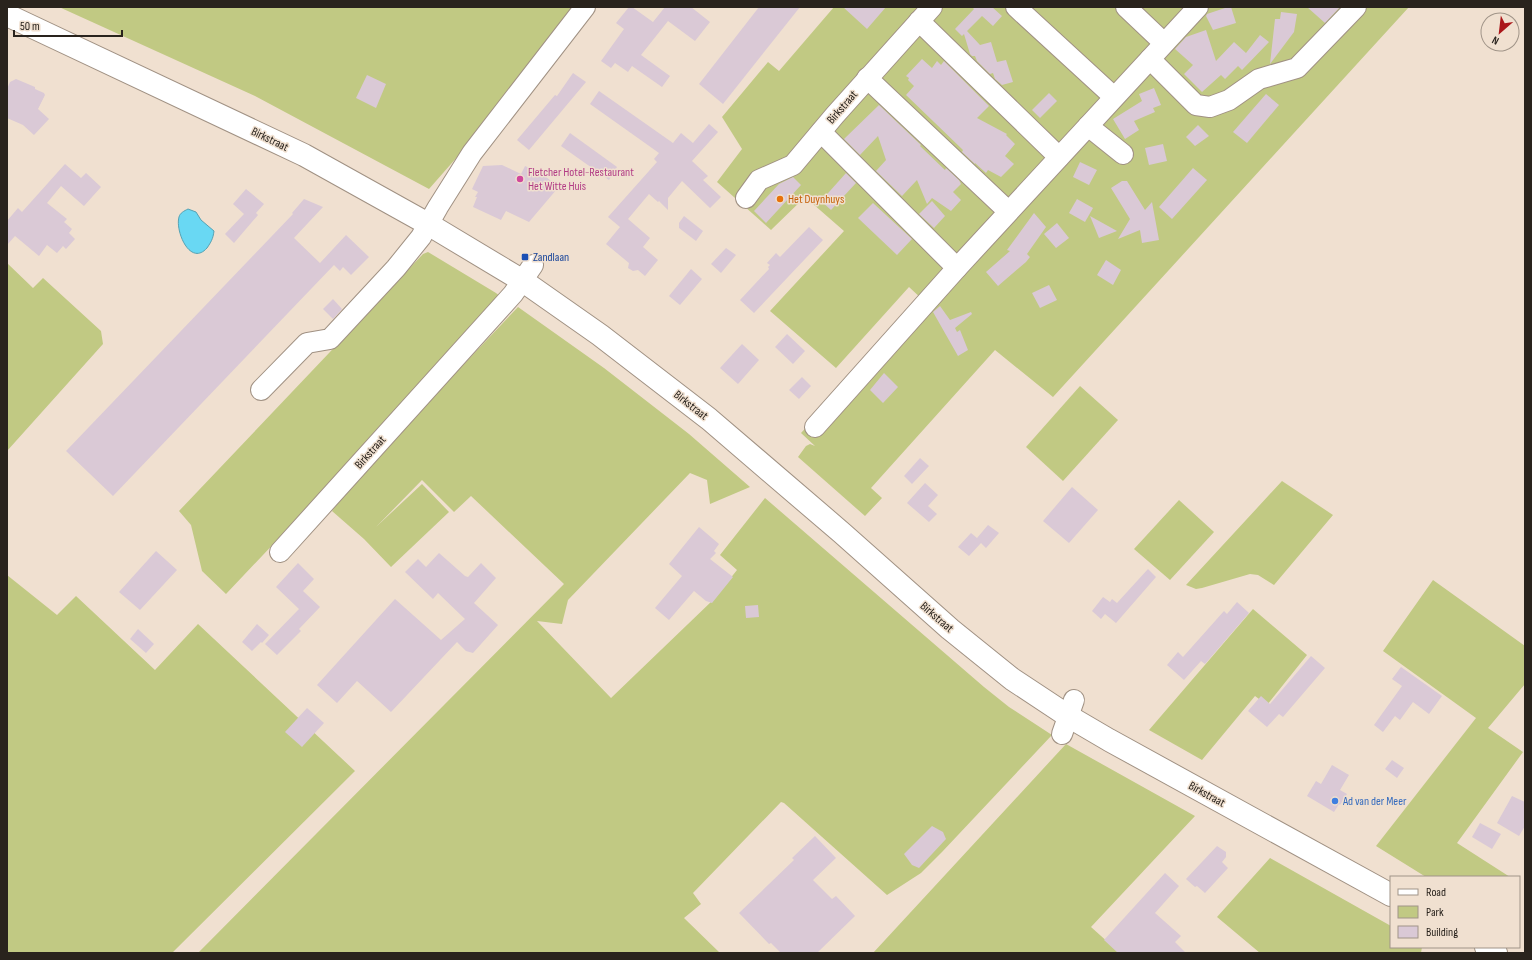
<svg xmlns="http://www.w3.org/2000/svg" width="1532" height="960" viewBox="0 0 1532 960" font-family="'Sofia Sans Condensed',sans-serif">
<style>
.green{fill:#c1c983}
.water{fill:#69d8f3;stroke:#56a2b3}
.building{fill:#dac9d6}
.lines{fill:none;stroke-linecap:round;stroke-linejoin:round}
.minor-casing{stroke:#a09183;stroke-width:22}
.major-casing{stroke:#a09183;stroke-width:24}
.minor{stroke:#fff;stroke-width:20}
.major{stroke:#fff;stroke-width:22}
.hotel-dot{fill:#d1479c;stroke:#f0e0d0;stroke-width:1.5}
.food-dot{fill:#e8710a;stroke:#f0e0d0;stroke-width:1.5}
.transit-dot{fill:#1a4fb4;stroke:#f0e0d0;stroke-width:1.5}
.shop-dot{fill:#3f7fe0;stroke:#f0e0d0;stroke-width:1.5}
.labels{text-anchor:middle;stroke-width:3;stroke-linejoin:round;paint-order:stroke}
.street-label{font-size:12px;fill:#29231d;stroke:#f0e0d0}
.hotel-label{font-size:12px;fill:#b23c85;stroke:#f0e0d0;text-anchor:start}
.food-label{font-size:12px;fill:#c56008;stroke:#f0e0d0;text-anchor:start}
.transit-label{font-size:12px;fill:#164399;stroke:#f0e0d0;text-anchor:start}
.shop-label{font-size:12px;fill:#366cbe;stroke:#f0e0d0;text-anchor:start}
</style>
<rect width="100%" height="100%" fill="#f0e0d0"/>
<!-- green -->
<g class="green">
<polygon points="59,7 589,7 429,189 255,96"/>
<polygon points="834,7 1409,7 1053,397 995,350 871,488 882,498 865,516 798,457 806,446 810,444 815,446 801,433 923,300 909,287 836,368 770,311 844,231 805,197 771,230 717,182 742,149 722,117 768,62 779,71"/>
<polygon points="428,252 496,293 502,298 400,410 226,594 202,571 191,525 179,511 423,254"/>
<polygon points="7,263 33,288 43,278 101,331 103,344 7,451"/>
<polygon points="518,307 604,368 689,434 750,487 710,504 707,480 690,473 568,600 562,624 537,621 611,698 713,600 737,570 720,555 765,498 984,687 1009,707 1052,735 942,852 921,873 887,895 784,803 781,802 693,893 701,904 684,918 720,953 198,953 564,584 471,496 454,512 422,480 376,527 422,484 449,512 391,567 364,539 332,511 358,476"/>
<polygon points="1080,386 1118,420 1063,481 1026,447"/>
<polygon points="1282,481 1333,515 1274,585 1258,575 1250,574 1202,588 1196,589 1186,585"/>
<polygon points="1179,500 1214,532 1170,580 1134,549"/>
<polygon points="7,575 57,615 76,596 155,670 198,624 355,771 172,953 7,953"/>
<polygon points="1433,580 1525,646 1525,684 1488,728 1523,752 1457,843 1510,877 1426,877 1376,846 1476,718 1383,651"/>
<polygon points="1253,609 1307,655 1267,705 1255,696 1202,760 1149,730"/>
<polygon points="1066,744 1195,816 1091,927 1120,953 873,953"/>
<polygon points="1270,858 1391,926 1391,947 1422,947 1421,953 1260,953 1217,917"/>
</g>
<!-- water -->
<path class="water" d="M188,209L196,212L201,220L214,231C213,239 211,242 207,248C190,267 175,231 179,217C180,213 184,211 188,209Z"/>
<!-- building -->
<g class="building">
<polygon points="629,7 632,7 653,22 665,7 691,7 710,22 695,41 668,21 641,55 670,76 662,87 632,66 628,72 615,63 611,68 601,61 624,29 616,23"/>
<polygon points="759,7 800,7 723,104 699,84"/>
<polygon points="843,7 886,7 867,29"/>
<polygon points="972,7 992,7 1002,16 993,26 982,16 967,31 980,45 991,42 997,62 1006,60 1013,82 1002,85 995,79 993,73 990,74 977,61 975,56 972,56 970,54 964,34 962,36 955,29 974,9"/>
<polygon points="1228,7 1231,7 1236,23 1213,30 1206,16 1207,14"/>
<polygon points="1307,7 1340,7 1325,23"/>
<polygon points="1281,12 1297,14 1294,32 1270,64 1275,19 1280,19"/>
<polygon points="1206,30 1216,61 1234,42 1246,53 1260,35 1269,42 1242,70 1238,66 1225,79 1221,75 1202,92 1184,74 1193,65 1175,49 1186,37"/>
<polygon points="922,59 932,68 937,61 941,65 944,61 989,106 977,118 1007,134 1006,135 1015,144 1005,156 1014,164 1001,177 988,170 986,173 975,163 975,164 962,152 963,150 906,95 914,86 908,80 909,78 906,76"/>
<polygon points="573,73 586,82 529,150 517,140 555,95 557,96"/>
<polygon points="367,75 386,84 376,108 356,98"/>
<polygon points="16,79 35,87 35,89 44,93 45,95 38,109 49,119 34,135 23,125 7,118 7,89 10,82"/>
<polygon points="1154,88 1161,105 1153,108 1155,112 1134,121 1139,130 1125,139 1113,119 1142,101 1139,94"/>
<polygon points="599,91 673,143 681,133 693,143 709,124 718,132 692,161 708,176 703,180 721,197 710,208 682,181 668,198 668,210 659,201 658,202 649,194 628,219 650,238 643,247 658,260 645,276 638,270 633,271 628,268 629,263 606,244 620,227 608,217 657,162 654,159 659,153 590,104"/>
<polygon points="1049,93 1057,101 1040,118 1032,110"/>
<polygon points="1266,94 1279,105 1247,143 1233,132"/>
<polygon points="879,105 921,145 920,146 945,170 946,168 959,180 961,184 953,192 961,200 951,211 932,198 927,204 917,180 902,196 876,171 886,160 878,136 860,155 844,139"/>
<polygon points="1198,125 1209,136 1195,146 1186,137"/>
<polygon points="570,133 617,167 609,180 561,146"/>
<polygon points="1163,144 1167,161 1149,165 1145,148"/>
<polygon points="1080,162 1097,170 1089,185 1073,177"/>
<polygon points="65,164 81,178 86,173 101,187 84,206 61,186 47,203 67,219 64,222 72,229 69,233 75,239 66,249 63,246 57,253 47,245 39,256 15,236 7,245 7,221 18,208 22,212"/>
<polygon points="502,165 521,174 525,166 541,173 555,184 553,186 557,189 529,222 506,211 501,220 473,207 477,197 475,197 478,192 472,189 483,166"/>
<polygon points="1193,168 1207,180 1172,219 1159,207"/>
<polygon points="846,173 856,183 831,210 821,201"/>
<polygon points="793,177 801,185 766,223 754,211 779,184"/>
<polygon points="1122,181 1127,181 1145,210 1152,202 1159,240 1142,243 1140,230 1118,239 1130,219 1111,188"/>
<polygon points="246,189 264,204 256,213 258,215 234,243 225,234 244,214 233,204"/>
<polygon points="304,199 323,207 294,238 320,263 346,235 369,257 351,275 343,267 340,271 334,265 113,496 66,451 293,214 292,213"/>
<polygon points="1077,199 1093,208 1085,222 1069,213"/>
<polygon points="932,201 945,216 934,228 919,214"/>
<polygon points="873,203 912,239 897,255 858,218"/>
<polygon points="1034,213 1046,227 1027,254 1030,257 1026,262 998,286 986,272 1010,251 1007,250"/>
<polygon points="684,216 703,231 696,241 679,228 679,223"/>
<polygon points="1090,216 1117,231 1099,238"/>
<polygon points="1057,223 1069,238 1056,248 1044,234"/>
<polygon points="809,227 823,240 754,313 740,300 769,269 768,267 770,265 767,263 776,253 780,257"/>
<polygon points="726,248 736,255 721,273 711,264"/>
<polygon points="1106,260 1121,270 1113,285 1097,275"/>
<polygon points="691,269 702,279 680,305 669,296"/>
<polygon points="1049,285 1057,300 1040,308 1032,293"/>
<polygon points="333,299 342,309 333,319 323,309"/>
<polygon points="940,306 950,320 971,312 972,314 955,328 957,332 960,330 968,350 958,356 933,312"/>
<polygon points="787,334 805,351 793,364 775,347"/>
<polygon points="742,344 759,360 738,384 720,368"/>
<polygon points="884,373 898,387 883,403 870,390"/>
<polygon points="802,377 811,386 799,399 789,390"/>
<polygon points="920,458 929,466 912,484 904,476"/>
<polygon points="925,483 938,495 928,506 937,514 929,522 907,503"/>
<polygon points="1072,487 1098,510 1069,543 1043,521"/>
<polygon points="988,525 999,533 986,548 981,543 969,556 958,547 971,533 977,538"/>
<polygon points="699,527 719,544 714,551 716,553 710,559 733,577 712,603 706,601 694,591 669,620 655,608 682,576 669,564"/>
<polygon points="156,551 177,570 140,610 119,592"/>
<polygon points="439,553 465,576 468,577 481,563 496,578 474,603 498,625 473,653 466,651 457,642 391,712 357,681 337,703 317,685 395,599 441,640 465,619 438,593 433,599 405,572 418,559 426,567"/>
<polygon points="298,563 314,579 303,591 320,607 299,629 301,631 277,655 265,644 299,609 276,587"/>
<polygon points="1148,569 1156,577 1116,623 1105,614 1101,619 1092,611 1103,597 1110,602 1112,599 1117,603"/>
<polygon points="1237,602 1249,613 1205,664 1201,661 1184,680 1167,665 1178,652 1183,657 1224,611 1227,614"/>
<polygon points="758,605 759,617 746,618 745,606"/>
<polygon points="257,624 269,635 262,643 261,642 252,651 242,642"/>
<polygon points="138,629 154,644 146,653 130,639"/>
<polygon points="1311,656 1325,668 1283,717 1279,714 1267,727 1248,711 1261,696 1270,704"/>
<polygon points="1401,667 1442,696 1429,714 1413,702 1400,720 1395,716 1383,732 1374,725 1402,686 1392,679"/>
<polygon points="307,708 324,723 302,747 285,732"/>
<polygon points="1392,760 1404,768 1397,778 1385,769"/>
<polygon points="1332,765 1349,775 1340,790 1347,794 1340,805 1339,804 1334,812 1307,796 1316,781 1321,784"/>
<polygon points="1512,796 1525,802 1525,826 1519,836 1497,823"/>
<polygon points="1480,823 1501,834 1492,849 1472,837"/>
<polygon points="932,826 943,832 946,839 919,868 912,865 904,854"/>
<polygon points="815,836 836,858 813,880 832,899 836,896 855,916 817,953 781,953 771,943 769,944 739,913 794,860 792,858"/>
<polygon points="1217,846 1226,852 1226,857 1222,862 1228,868 1205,893 1197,886 1195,887 1186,879"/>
<polygon points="1165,873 1179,886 1155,913 1181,936 1175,942 1186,953 1118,953 1104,940"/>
</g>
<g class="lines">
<!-- minor casing -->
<g class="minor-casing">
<g id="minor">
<polyline points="1016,7 1114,97"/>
<polyline points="1126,7 1164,43"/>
<polyline points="919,21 1059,157"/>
<polyline points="1150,59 1196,105 1210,107 1229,100 1259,79 1297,68 1356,7"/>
<polyline points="867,78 1008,211"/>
<polyline points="1088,126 1123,154"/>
<polyline points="821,132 957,268"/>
<polyline points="746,198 759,180 793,165 835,115 932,7"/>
<polyline points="261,390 307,343 330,339 396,268 421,237 438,207 472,153 585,7"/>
<polyline points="815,427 957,268 1198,7"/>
<polyline points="280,552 513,294 533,265"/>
<polyline points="1062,734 1074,700"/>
</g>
</g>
<!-- major casing -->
<g class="major-casing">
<g id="major">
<polyline points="7,15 304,155 428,224 523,281 600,335 709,419 842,533 950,629 1012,679 1068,716 1109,740 1391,895"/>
<polyline points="1486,947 1496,953"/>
</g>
</g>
<!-- minor -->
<use href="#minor" class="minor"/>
<!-- major -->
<use href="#major" class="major"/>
</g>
<!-- markers -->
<circle class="hotel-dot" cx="520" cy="179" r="4"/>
<circle class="food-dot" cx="780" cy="199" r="4"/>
<rect class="transit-dot" x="521" y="253" width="8" height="8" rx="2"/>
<circle class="shop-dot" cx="1335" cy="801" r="4"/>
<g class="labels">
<!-- street labels -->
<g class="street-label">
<text transform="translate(842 107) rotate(-49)" y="4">Birkstraat</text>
<text transform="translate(270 139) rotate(26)" y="4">Birkstraat</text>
<text transform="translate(691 405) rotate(38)" y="4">Birkstraat</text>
<text transform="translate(370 452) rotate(-48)" y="4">Birkstraat</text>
<text transform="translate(937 617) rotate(41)" y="4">Birkstraat</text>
<text transform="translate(1207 794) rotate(29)" y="4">Birkstraat</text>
</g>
<!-- hotel labels -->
<g class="hotel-label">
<text x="528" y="176">Fletcher Hotel-Restaurant<tspan x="528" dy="14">Het Witte Huis</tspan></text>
</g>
<!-- food labels -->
<g class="food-label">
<text x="788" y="203">Het Duynhuys</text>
</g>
<!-- transit labels -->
<g class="transit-label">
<text x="533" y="261">Zandlaan</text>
</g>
<!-- shop labels -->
<g class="shop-label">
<text x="1343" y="805">Ad van der Meer</text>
</g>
</g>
<!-- border -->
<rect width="1532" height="960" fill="none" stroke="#29231d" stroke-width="16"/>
<!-- legend -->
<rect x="1390" y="876" width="130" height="72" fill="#f0e0d0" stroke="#a09488"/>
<rect x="1398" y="889" width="20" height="6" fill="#ffffff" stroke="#a09488"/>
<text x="1426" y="896" font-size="12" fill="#29231d">Road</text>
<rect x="1398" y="906" width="20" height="12" fill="#c1c983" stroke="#a09488"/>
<text x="1426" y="916" font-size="12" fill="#29231d">Park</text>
<rect x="1398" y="926" width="20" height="12" fill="#dac9d6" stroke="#a09488"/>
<text x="1426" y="936" font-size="12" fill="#29231d">Building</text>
<!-- north arrow -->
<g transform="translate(1500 32) rotate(208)"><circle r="19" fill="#f0e0d0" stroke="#a09488"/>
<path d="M0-3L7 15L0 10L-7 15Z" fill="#aa1619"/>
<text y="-6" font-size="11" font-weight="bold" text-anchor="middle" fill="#29231d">N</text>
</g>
<!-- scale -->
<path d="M14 30v6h108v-6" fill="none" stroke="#29231d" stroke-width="2"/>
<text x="20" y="30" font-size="12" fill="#29231d" stroke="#f0e0d0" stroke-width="3" paint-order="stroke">50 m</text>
</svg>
